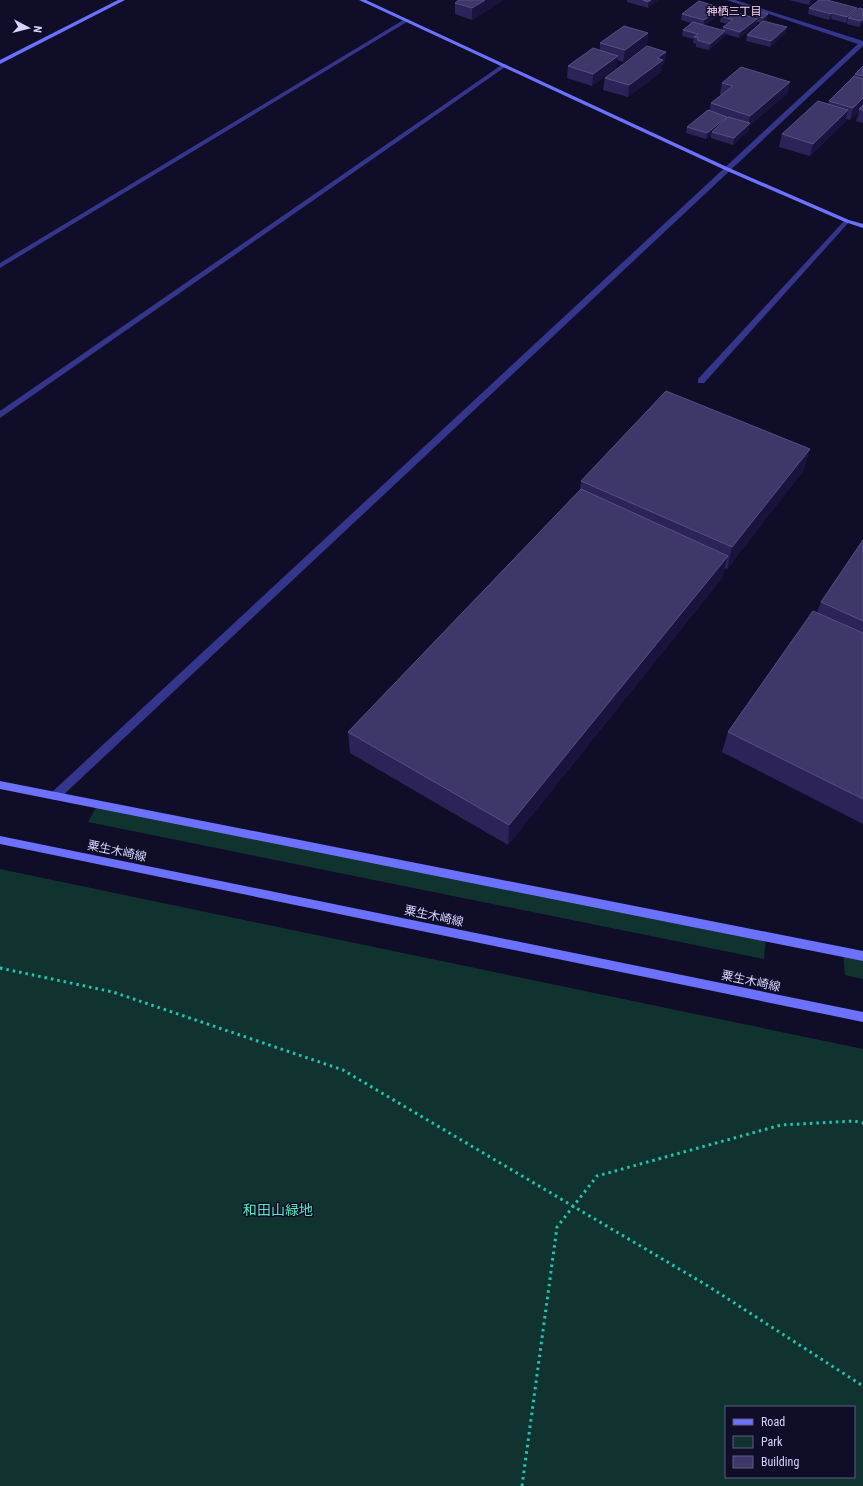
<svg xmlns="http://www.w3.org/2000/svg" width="863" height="1486" viewBox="0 0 863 1486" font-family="'Roboto Condensed','Noto Sans JP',sans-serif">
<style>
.green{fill:#103330;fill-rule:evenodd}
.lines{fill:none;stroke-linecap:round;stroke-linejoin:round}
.path-far1{stroke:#23c5b1;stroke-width:2.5;stroke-dasharray:2 3;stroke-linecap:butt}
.path{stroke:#23c5b1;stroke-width:3;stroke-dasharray:2.5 4;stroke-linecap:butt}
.street{fill:#34368c;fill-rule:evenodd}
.secondary{fill:#6c72ff;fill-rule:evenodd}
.wall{fill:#2c2459}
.shaded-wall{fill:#19133e}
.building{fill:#3e376a;stroke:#565082}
.labels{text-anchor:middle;stroke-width:3;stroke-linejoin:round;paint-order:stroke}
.far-neighbourhood-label{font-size:11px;fill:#ffd7f3;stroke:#100d29}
.street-label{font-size:12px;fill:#d7d5ff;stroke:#100d29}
.near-park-label{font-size:14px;fill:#55ebbc;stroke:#100d29}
</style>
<rect width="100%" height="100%" fill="#100d29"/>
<!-- green -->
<g class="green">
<polygon points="98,804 766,935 764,959 88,822"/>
<path d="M0,869L863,1049V1486H0ZM726,1407H854V1477H726Z"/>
<polygon points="843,953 863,957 863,979 845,975"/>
</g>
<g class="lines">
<!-- path-far1 -->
<polyline class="path-far1" points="0,968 4,969"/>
<!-- path -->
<g class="path">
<polyline points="0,968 113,992 343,1070 708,1286 863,1386"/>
<polyline points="522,1486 557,1227 597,1176 781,1125 854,1121 863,1123"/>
</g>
<!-- street -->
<g class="street">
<polygon points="727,0 735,0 863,41 863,46 59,799 55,800 51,799 50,796 51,793 858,44"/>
<polygon points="405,19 410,20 0,268 0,263"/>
<polygon points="503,64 508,65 0,418 0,411"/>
<polygon points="845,220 850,221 704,383 698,383 698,379"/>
</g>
<!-- secondary -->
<g class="secondary">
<polygon points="118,0 125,0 0,64 0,60"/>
<polygon points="359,0 366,0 729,168 849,220 863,224 863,228 845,222 725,170"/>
<polygon points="0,781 863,951 863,961 0,789"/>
<polygon points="0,836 863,1012 863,1022 0,844"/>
</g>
</g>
<!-- wall -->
<g class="wall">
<polygon points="627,0 658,0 648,8 627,2"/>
<polygon points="789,0 815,0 809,5"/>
<polygon points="502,1 472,20 455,14 455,3"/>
<polygon points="721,8 720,14 705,25 722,30 723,27 727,24 720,22 721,16 756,18 756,16 761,12 767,20 765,22 787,27 785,33 770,47 746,41 747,35 760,23 757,22 756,25 739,38 725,34 724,37 709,50 696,47 696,44 693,43 694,39 682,36 683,30 691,23 681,20 682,14"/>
<polygon points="809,8 857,10 863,23 859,27 847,24 847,22 846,23 831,19 829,20 808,14"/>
<polygon points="648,33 647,45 623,62 617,60 616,68 592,86 567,78 568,66 600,50 600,43"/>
<polygon points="666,52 664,64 662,65 661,72 628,97 603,90 605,78"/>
<polygon points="863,66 863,123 856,121 859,112 850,120 846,119 845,122 810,156 779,147 782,134 828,104 829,101 854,76 855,74"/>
<polygon points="790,82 787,94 749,126 749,130 733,145 711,138 711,135 706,139 686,133 687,127 709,111 711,103 721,95 720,94 722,83"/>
<polygon points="810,449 803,471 727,569 725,568 722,578 508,845 350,753 348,732 580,490 581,481"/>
<polygon points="863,540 863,824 722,752 728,732 817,612 821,602"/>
</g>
<!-- shaded-wall -->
<g class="shaded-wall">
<polygon points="485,0 503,0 502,1 472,20 472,8"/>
<polygon points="651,0 658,0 648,8 648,2"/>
<polygon points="810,0 815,0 809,5"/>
<polygon points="721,8 720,14 703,27 704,20"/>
<polygon points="857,8 856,14 848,18 847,22 846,23 847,17"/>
<polygon points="832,13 831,19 829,20 831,14"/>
<polygon points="768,14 767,20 762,24 763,18"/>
<polygon points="757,19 756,25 739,38 740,32"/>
<polygon points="863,19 863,23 859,27 861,21"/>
<polygon points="787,27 785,33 770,47 771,41"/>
<polygon points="725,31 724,37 709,50 710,44"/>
<polygon points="648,33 647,45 623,62 625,50"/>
<polygon points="666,52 664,64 662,65 661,72 628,97 629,85 657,58"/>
<polygon points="618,56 616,68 592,86 593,74"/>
<polygon points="790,82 787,94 749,126 749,130 733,145 734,138 748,125 750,116"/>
<polygon points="863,98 863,107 859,109 859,112 850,120 853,108"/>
<polygon points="848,110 845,122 810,156 813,144"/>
<polygon points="727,117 726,123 712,132 711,135 706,139 707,133"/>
<polygon points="810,449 803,471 727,569 732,547"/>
<polygon points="728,556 722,578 508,845 509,825"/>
</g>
<!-- building -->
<g class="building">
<polygon points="459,0 485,0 472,8 455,3"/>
<polygon points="643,0 651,0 648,2"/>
<polygon points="819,0 827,0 857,8 847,17 832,13 831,14 809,8"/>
<polygon points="699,1 721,8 704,20 682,14"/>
<polygon points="859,8 863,9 863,19 861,21 848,18"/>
<polygon points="729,10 757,19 740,32 723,27 733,20 721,16"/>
<polygon points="761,12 768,14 763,18 756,16"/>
<polygon points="763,21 787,27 771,41 747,35"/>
<polygon points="693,22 725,31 710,44 697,40 699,38 694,37 698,34 683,30"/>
<polygon points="624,26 648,33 625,50 600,43"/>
<polygon points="647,46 666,52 657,58 663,60 629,85 605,78"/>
<polygon points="593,48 618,56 593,74 568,66"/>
<polygon points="863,66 863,76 855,74"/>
<polygon points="741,67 790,82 750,116 711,103 733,86 722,83"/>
<polygon points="854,76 863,79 863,98 853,108 829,101"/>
<polygon points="818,101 848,110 813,144 782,134"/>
<polygon points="863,105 863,110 859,109"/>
<polygon points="708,110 727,117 707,133 687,127"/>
<polygon points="728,117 750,123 734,138 712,132"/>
<polygon points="666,391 810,449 732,547 581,481"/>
<polygon points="581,489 728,556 509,825 348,732"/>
<polygon points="863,540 863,621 821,602"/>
<polygon points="813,611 863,633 863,799 728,732"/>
</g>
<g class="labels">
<!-- far-neighbourhood labels -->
<g class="far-neighbourhood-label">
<text x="734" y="15">神栖三丁目</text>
</g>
<!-- street labels -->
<g class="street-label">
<text transform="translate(117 851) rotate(12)" y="4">粟生木崎線</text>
<text transform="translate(434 916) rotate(12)" y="4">粟生木崎線</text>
<text transform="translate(751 981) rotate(12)" y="4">粟生木崎線</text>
</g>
<!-- near-park labels -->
<g class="near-park-label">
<text x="278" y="1215">和田山緑地</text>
</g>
</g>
<!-- legend -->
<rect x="725" y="1406" width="130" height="72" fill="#100d29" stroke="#605d7f"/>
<rect x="733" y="1419" width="20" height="6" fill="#6c72ff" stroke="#605d7f"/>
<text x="761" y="1426" font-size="12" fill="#d7d5ff">Road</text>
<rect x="733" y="1436" width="20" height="12" fill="#103330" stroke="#605d7f"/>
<text x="761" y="1446" font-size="12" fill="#d7d5ff">Park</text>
<rect x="733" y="1456" width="20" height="12" fill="#3e376a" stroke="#605d7f"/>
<text x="761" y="1466" font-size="12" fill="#d7d5ff">Building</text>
<!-- north arrow -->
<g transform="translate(28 28) rotate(97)" stroke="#100d29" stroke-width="3" paint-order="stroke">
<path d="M0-3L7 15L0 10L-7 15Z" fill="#d7d5ff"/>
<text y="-6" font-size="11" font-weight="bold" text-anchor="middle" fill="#d7d5ff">N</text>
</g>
</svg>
